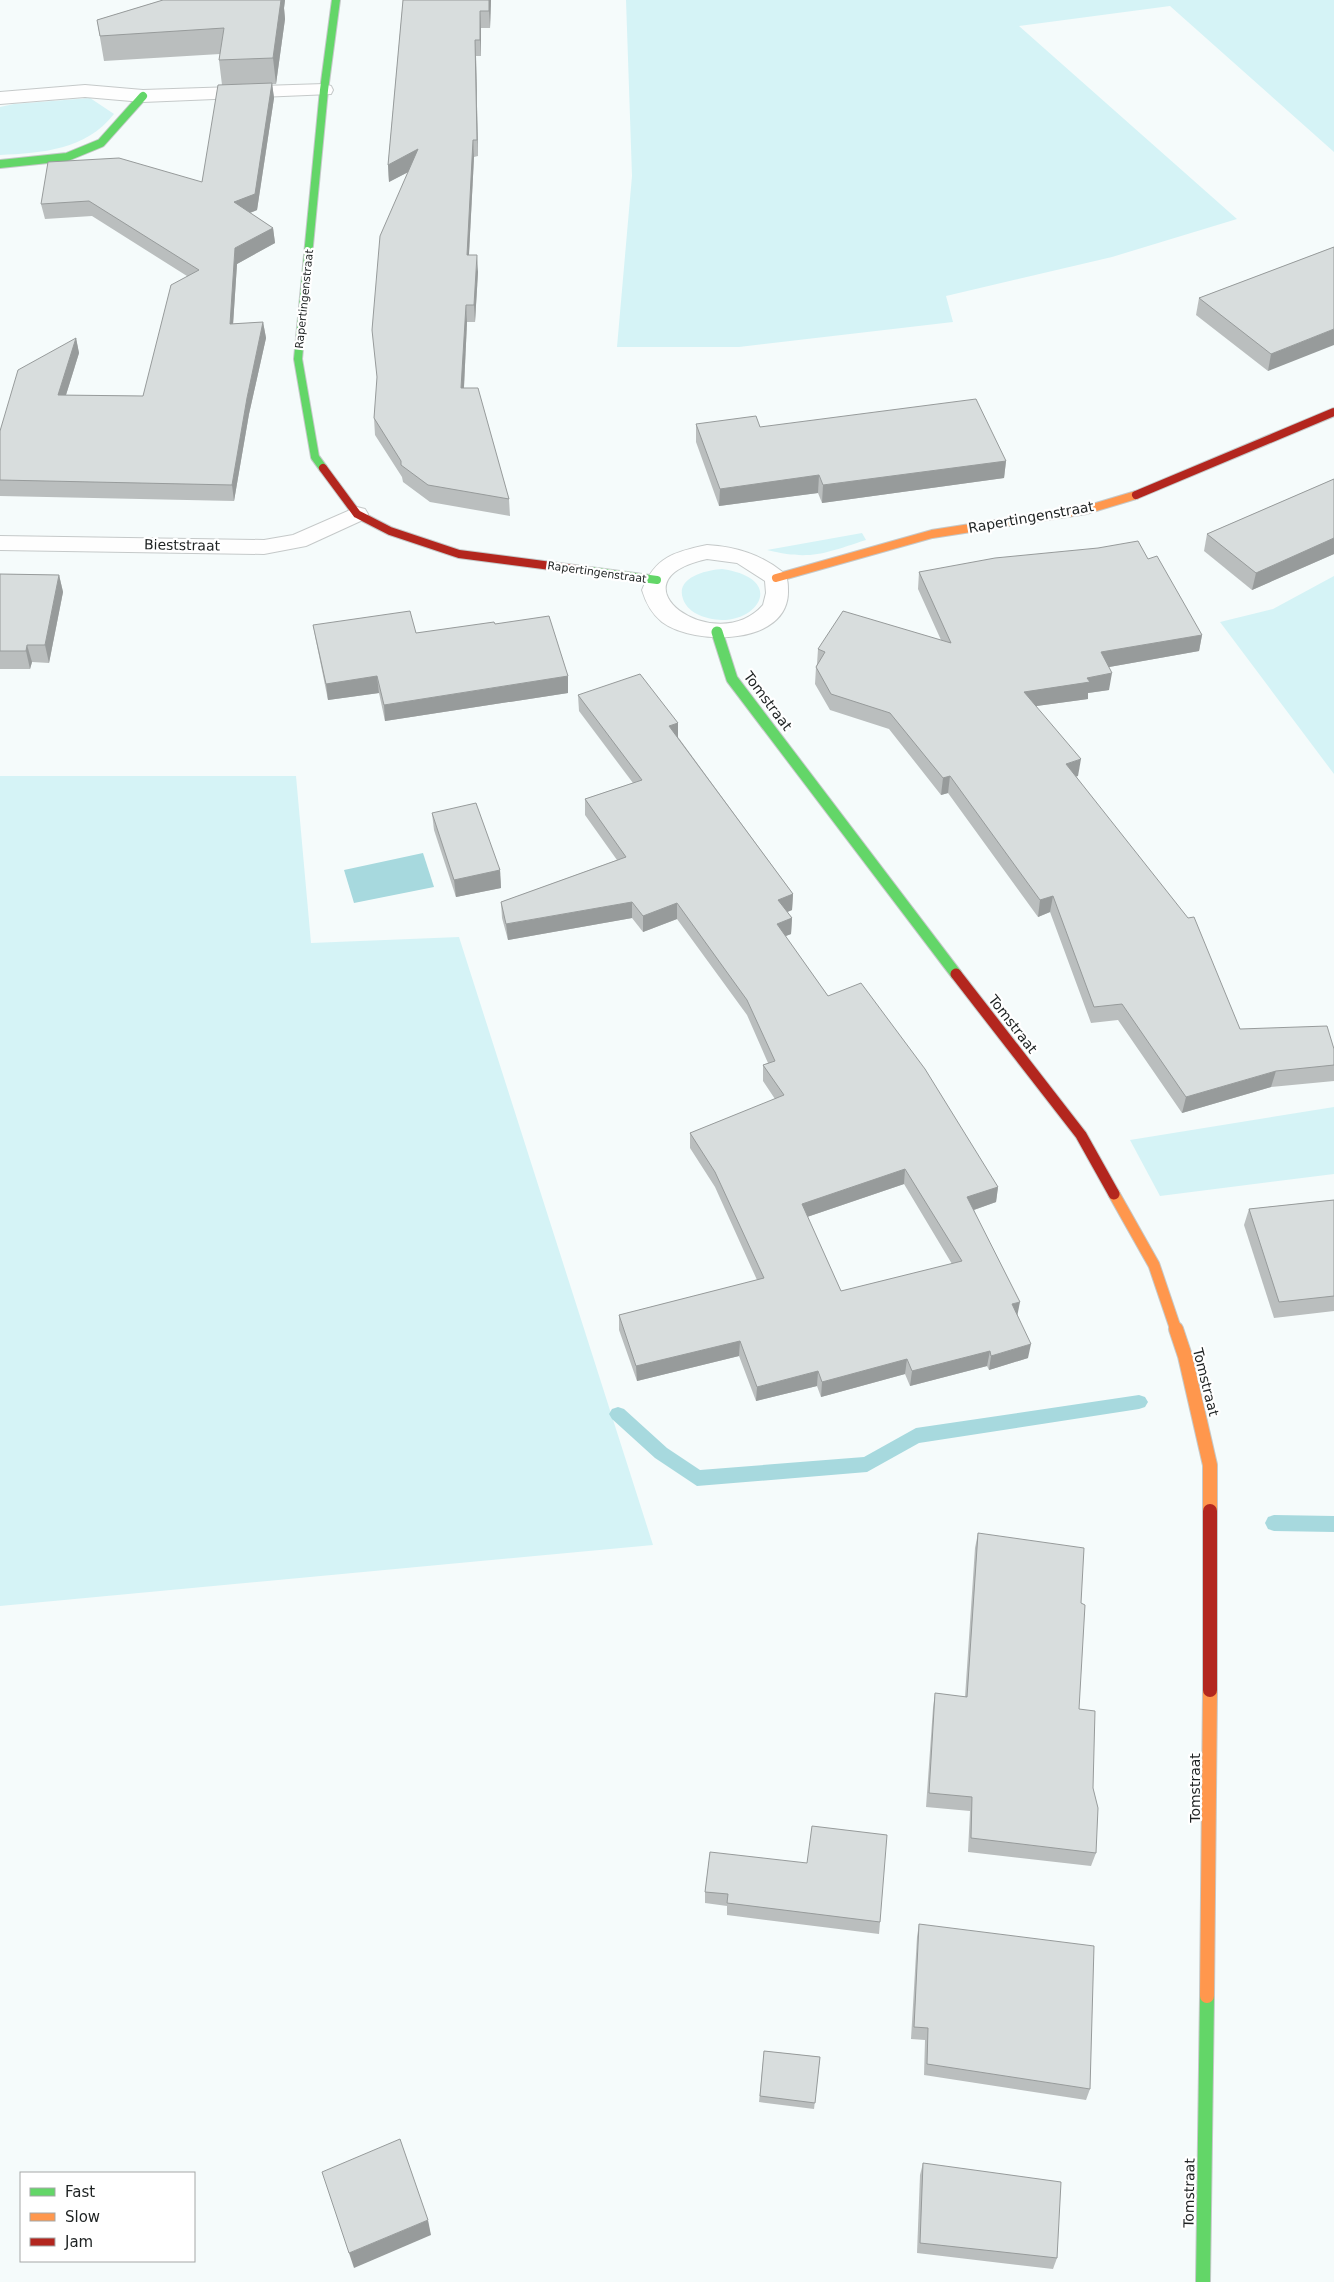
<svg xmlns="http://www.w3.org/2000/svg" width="1334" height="2282" viewBox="0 0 1334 2282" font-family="'DejaVu Sans',sans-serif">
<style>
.green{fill:#d5f3f6}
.water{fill:#a7d9de}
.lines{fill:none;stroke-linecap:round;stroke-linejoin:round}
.stream{fill:#a7d9de;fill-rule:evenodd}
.street-casing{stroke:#c5c9c9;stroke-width:2}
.fast-far2-casing{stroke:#c5c9c9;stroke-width:10}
.fast-far1-casing{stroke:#c5c9c9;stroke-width:13}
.fast-casing{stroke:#c5c9c9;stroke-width:16}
.slow-far2-casing{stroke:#c5c9c9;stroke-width:10}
.slow-far1-casing{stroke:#c5c9c9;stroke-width:13}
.slow-casing{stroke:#c5c9c9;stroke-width:16}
.jam-far2-casing{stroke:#c5c9c9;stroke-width:10}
.jam-far1-casing{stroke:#c5c9c9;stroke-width:13}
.jam-casing{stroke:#c5c9c9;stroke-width:16}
.street{fill:#fefefe;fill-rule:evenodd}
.fast-far2{stroke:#63d668;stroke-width:8}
.fast-far1{stroke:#63d668;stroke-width:11}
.fast{stroke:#63d668;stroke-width:14}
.slow-far2{stroke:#ff974d;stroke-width:8}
.slow-far1{stroke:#ff974d;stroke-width:11}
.slow{stroke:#ff974d;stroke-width:14}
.jam-far2{stroke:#b3261e;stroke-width:8}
.jam-far1{stroke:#b3261e;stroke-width:11}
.jam{stroke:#b3261e;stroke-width:14}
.wall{fill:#babebe;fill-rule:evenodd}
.shaded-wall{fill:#979b9b}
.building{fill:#d8dddd;stroke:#979b9b;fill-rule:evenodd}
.labels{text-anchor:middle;stroke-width:4.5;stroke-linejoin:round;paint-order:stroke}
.far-street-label{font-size:11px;fill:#1e2222;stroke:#fff}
.street-label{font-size:14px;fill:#1e2222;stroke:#fff}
</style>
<rect width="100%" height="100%" fill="#f5fbfb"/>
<!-- green -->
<g class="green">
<polygon points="626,0 1334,0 1334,152 1170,6 1019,26 1237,219 1112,257 946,296 953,322 739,347 617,347 632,176"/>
<path d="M90,98L114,114C86,150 42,153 0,155V107L14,104Z"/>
<path d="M862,533L866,540C825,553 811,561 767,550Z"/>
<path d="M722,569C798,580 746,640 695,613C690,610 685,605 683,599C675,577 707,570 722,569Z"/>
<polygon points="1334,576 1334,774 1220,622 1273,609"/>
<polygon points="0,776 296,776 311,943 459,937 653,1545 0,1606"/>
<polygon points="1334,1107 1334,1174 1160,1196 1130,1140"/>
</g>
<!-- water -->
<polygon class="water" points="423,853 434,887 354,903 344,870"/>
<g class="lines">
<!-- stream -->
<g class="stream">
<polygon points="1139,1395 1145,1397 1148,1402 1145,1407 1139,1409 919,1443 867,1472 697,1486 655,1458 612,1419 609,1414 612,1409 618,1407 624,1409 667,1448 700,1470 864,1457 916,1428"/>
<polygon points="1274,1515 1334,1516 1334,1532 1274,1531 1268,1529 1265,1523 1268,1517"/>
</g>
<!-- street casing -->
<g class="street-casing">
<g id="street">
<polygon points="324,84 331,86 333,90 331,94 143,102 85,97 0,104 0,92 85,85 143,90"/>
<polygon points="357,507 365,509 368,514 365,519 306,546 264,554 0,550 0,536 264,540 293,535"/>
<path d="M707,545C737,547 760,554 784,573C788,579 788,584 788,591C789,646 694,646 662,622C651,613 646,603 642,590C655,557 674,552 707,545ZM707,559L737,563L765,581L766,593L763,605C716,659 606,581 707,559Z"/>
</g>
</g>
<!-- fast-far2 casing -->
<g class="fast-far2-casing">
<g id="fast-far2">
<polyline points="0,164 67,157 101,143 143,96"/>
<polyline points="323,468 315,457 298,359 324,90 336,0"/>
<polyline points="582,570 657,580"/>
</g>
</g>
<!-- fast-far1 casing -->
<g class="fast-far1-casing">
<polyline id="fast-far1" points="717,632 732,679 956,974"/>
</g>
<!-- fast casing -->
<g class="fast-casing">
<polyline id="fast" points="1203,2282 1207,1996"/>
</g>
<!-- slow-far2 casing -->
<g class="slow-far2-casing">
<polyline id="slow-far2" points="776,578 932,534 1086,510 1136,495"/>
</g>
<!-- slow-far1 casing -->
<g class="slow-far1-casing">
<polyline id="slow-far1" points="1114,1194 1154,1265 1176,1330"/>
</g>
<!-- slow casing -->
<g class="slow-casing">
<g id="slow">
<polyline points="1176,1329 1185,1356 1210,1465 1210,1511"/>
<polyline points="1207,1996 1210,1690"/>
</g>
</g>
<!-- jam-far2 casing -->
<g class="jam-far2-casing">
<g id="jam-far2">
<polyline points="323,468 357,514 390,531 459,554 582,570"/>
<polyline points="1136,495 1334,412"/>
</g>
</g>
<!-- jam-far1 casing -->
<g class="jam-far1-casing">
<polyline id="jam-far1" points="956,974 1081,1135 1114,1194"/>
</g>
<!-- jam casing -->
<g class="jam-casing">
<polyline id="jam" points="1210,1511 1210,1690"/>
</g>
<!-- street -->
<use href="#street" class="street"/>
<!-- fast-far2 -->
<use href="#fast-far2" class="fast-far2"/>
<!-- fast-far1 -->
<use href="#fast-far1" class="fast-far1"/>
<!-- fast -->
<use href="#fast" class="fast"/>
<!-- slow-far2 -->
<use href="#slow-far2" class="slow-far2"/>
<!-- slow-far1 -->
<use href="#slow-far1" class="slow-far1"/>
<!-- slow -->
<use href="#slow" class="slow"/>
<!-- jam-far2 -->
<use href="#jam-far2" class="jam-far2"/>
<!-- jam-far1 -->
<use href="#jam-far1" class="jam-far1"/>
<!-- jam -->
<use href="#jam" class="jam"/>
</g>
<!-- wall -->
<g class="wall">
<polygon points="163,0 285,0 284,8 285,19 276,84 272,84 274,98 257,210 250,213 273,228 275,243 237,264 233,324 263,322 266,338 249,414 234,501 0,496 0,431 76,338 79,353 66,395 143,396 187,276 92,216 45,219 41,204 202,182 222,85 219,60 220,54 104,61 97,20"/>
<polygon points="403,0 491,0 490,28 481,28 481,56 476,56 478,156 474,157 469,255 478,272 475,322 467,322 464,388 509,499 510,516 430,502 403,482 402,477 375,435 374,418 408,172 389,182 388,165"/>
<polygon points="1334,247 1268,371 1196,315 1199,298"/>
<polygon points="696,424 760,427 1006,461 1004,478 822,503 818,493 719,506 696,442"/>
<polygon points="1334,479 1334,554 1252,590 1204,551 1207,534"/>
<polygon points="1148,559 1202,635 1199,651 1109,667 1109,690 1088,693 1088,699 1036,706 1078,776 1076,776 1240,1029 1334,1049 1334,1081 1271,1087 1182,1113 1118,1020 1091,1023 1050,912 1038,917 948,793 941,795 889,729 830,710 815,684 816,667 817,664 818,649 941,640 918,589 919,572"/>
<polygon points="0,574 59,575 63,592 49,663 32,662 30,669 0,669"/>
<polygon points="495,624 568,676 568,693 385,721 379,693 328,700 316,641 313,625 416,633"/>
<path d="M578,695L678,723V737L793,894L792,910L787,912L792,918L791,934L785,936L828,996L998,1187L996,1202L974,1210L1018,1316L1028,1358L989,1370L987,1366L910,1386L905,1374L821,1397L817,1386L756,1401L739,1356L637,1381L619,1330V1315L757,1280L715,1187L690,1148V1133L775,1099L763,1081V1065L768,1063L747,1015L677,919L643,932L632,918L508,940L502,918L501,902L617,860L585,815V799L633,783L579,711ZM904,1184L952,1264L841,1291L807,1217Z"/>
<polygon points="432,813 500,870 501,888 456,897 434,830"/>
<polygon points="1334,1200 1334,1311 1274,1318 1244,1225 1249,1209"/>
<polygon points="978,1533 1081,1603 1079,1709 1093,1788 1096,1853 1091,1866 968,1852 970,1811 926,1807 933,1708 935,1693 965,1697 975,1548"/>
<polygon points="710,1852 880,1922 879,1934 727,1915 727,1906 705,1903 705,1892"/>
<polygon points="919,1924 1090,2089 1086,2100 924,2075 925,2040 911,2039 917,1937"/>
<polygon points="764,2051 820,2057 814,2109 759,2102"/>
<polygon points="923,2163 1057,2258 1053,2269 917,2253 920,2175"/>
</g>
<!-- shaded-wall -->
<g class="shaded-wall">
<polygon points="280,0 285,0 284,8 285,19 276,84 273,58"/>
<polygon points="489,0 491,0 490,28 489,11"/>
<polygon points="480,11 481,28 481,56 480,40"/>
<polygon points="475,40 476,56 478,156 477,140"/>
<polygon points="272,83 274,98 257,210 236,218 234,202"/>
<polygon points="473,140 474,157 468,272 467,255"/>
<polygon points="418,149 420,166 389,182 388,165"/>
<polygon points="273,228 275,243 237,264 232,340 230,324 235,248"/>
<polygon points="477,255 478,272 475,322 474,305"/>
<polygon points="466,305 467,322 463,406 461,388"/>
<polygon points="263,322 266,338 249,414 234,501 232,485 247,398"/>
<polygon points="1334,329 1334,345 1268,371 1271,354"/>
<polygon points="76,338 79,353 61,411 58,395"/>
<polygon points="1006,461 1004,478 822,503 823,485"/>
<polygon points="819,475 818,493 719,506 720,489"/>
<polygon points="1334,538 1334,554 1252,590 1256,573"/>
<polygon points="59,575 63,592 49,663 45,645"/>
<polygon points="1202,635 1199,651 1098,669 1101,652"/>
<polygon points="27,645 32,662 30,669 26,651"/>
<polygon points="1112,673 1109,690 1088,693 1088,699 1022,708 1024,692 1087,678"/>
<polygon points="377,676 379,693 328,700 326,684"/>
<polygon points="568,676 568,693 385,721 384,705"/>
<polygon points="678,723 678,739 669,726"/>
<polygon points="1081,759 1078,776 1063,781 1066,764"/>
<polygon points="950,776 948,793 941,795 943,778"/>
<polygon points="500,870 501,888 456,897 454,880"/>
<polygon points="793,894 792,910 778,916 778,900"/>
<polygon points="1053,896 1050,912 1038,917 1040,900"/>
<polygon points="632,902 632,918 508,940 506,924"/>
<polygon points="677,903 677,919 643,932 643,916"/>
<polygon points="792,918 791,934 776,940 777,924"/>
<polygon points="1276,1071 1271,1087 1182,1113 1186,1097"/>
<polygon points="905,1169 904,1184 801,1219 802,1204"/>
<polygon points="998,1187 996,1202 965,1213 967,1197"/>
<polygon points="1020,1302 1017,1317 1012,1304"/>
<polygon points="740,1341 739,1356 637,1381 636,1366"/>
<polygon points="1031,1344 1028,1358 989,1370 991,1356"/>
<polygon points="990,1351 987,1366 910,1386 912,1371"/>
<polygon points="907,1359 905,1374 821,1397 822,1382"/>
<polygon points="818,1371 817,1386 756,1401 757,1387"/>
<polygon points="428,2220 431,2235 354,2268 349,2253"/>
</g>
<!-- building -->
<g class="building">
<polygon points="163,0 281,0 273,58 219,60 224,28 100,36 97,20"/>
<polygon points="403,0 489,0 489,11 480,11 480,40 475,40 477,140 473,140 467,255 477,255 474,305 466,305 461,388 478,388 509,499 428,485 401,465 401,461 374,418 377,377 372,330 380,236 418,149 388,165"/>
<polygon points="272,83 255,194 234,202 273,228 235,248 230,324 263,322 247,398 232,485 0,480 0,431 18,370 76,338 58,395 143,396 171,285 199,270 89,201 41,204 48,162 119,158 202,182 218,85"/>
<polygon points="1334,247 1334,329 1271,354 1199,298"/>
<polygon points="976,399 1006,461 823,485 819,475 720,489 696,424 756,416 760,427"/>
<polygon points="1334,479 1334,538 1256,573 1207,534"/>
<polygon points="1138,541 1148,559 1157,556 1202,635 1101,652 1112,673 1087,678 1090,682 1024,692 1081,759 1066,764 1188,918 1194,917 1240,1029 1327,1026 1334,1049 1334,1065 1276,1071 1186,1097 1122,1004 1094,1007 1053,896 1040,900 950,776 943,778 890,713 831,694 816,667 825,652 818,649 843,611 951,643 919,572 995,558 1098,548"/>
<polygon points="0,574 59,575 45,645 27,645 26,651 0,651"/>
<polygon points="410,611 416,633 494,622 495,624 549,616 568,676 384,705 377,676 326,684 313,625"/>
<path d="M640,674L678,723L669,726L793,894L778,900L792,918L777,924L828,996L861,983L925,1069L998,1187L967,1197L1020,1302L1012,1304L1031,1344L991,1356L990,1351L912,1371L907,1359L822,1382L818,1371L757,1387L740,1341L636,1366L619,1315L764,1278L715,1172L690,1133L784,1095L763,1065L775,1061L747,1000L677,903L643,916L632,902L506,924L501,902L626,857L585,799L642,780L578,695ZM905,1169L962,1261L841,1291L802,1204Z"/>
<polygon points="476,803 500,870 454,880 432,813"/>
<polygon points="1334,1200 1334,1296 1279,1302 1249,1209"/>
<polygon points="978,1533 1084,1548 1081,1603 1085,1605 1079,1709 1095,1711 1093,1788 1098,1808 1096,1853 971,1838 972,1797 929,1793 935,1693 967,1697"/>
<polygon points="812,1826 887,1835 880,1922 727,1903 728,1894 705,1892 710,1852 807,1863"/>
<polygon points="919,1924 1094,1946 1090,2089 927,2064 928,2028 914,2027"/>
<polygon points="764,2051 820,2057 815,2103 760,2096"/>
<polygon points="400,2139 428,2220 349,2253 322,2172"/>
<polygon points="923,2163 1061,2182 1057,2258 920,2243"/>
</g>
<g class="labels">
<!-- far-street labels -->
<g class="far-street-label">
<text transform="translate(304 299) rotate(-84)" y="4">Rapertingenstraat</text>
<text transform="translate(597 572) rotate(8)" y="4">Rapertingenstraat</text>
</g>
<!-- street labels -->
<g class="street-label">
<text transform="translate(1031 517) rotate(-10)" y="5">Rapertingenstraat</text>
<text transform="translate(182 545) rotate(1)" y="5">Bieststraat</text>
<text transform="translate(768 701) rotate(53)" y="5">Tomstraat</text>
<text transform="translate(1013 1024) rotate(52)" y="5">Tomstraat</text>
<text transform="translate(1206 1382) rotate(76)" y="5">Tomstraat</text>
<text transform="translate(1195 1788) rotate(-90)" y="5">Tomstraat</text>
<text transform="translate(1189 2193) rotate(-89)" y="5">Tomstraat</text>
</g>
</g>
<!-- legend -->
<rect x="20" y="2172" width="175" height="90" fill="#ffffff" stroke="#a5a7a7"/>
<rect x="30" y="2188" width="25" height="8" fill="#63d668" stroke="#a5a7a7"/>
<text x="65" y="2197" font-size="15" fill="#1e2222">Fast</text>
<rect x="30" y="2213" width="25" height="8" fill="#ff974d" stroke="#a5a7a7"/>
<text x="65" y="2222" font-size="15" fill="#1e2222">Slow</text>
<rect x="30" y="2238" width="25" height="8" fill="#b3261e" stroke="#a5a7a7"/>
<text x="65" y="2247" font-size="15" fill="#1e2222">Jam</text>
</svg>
